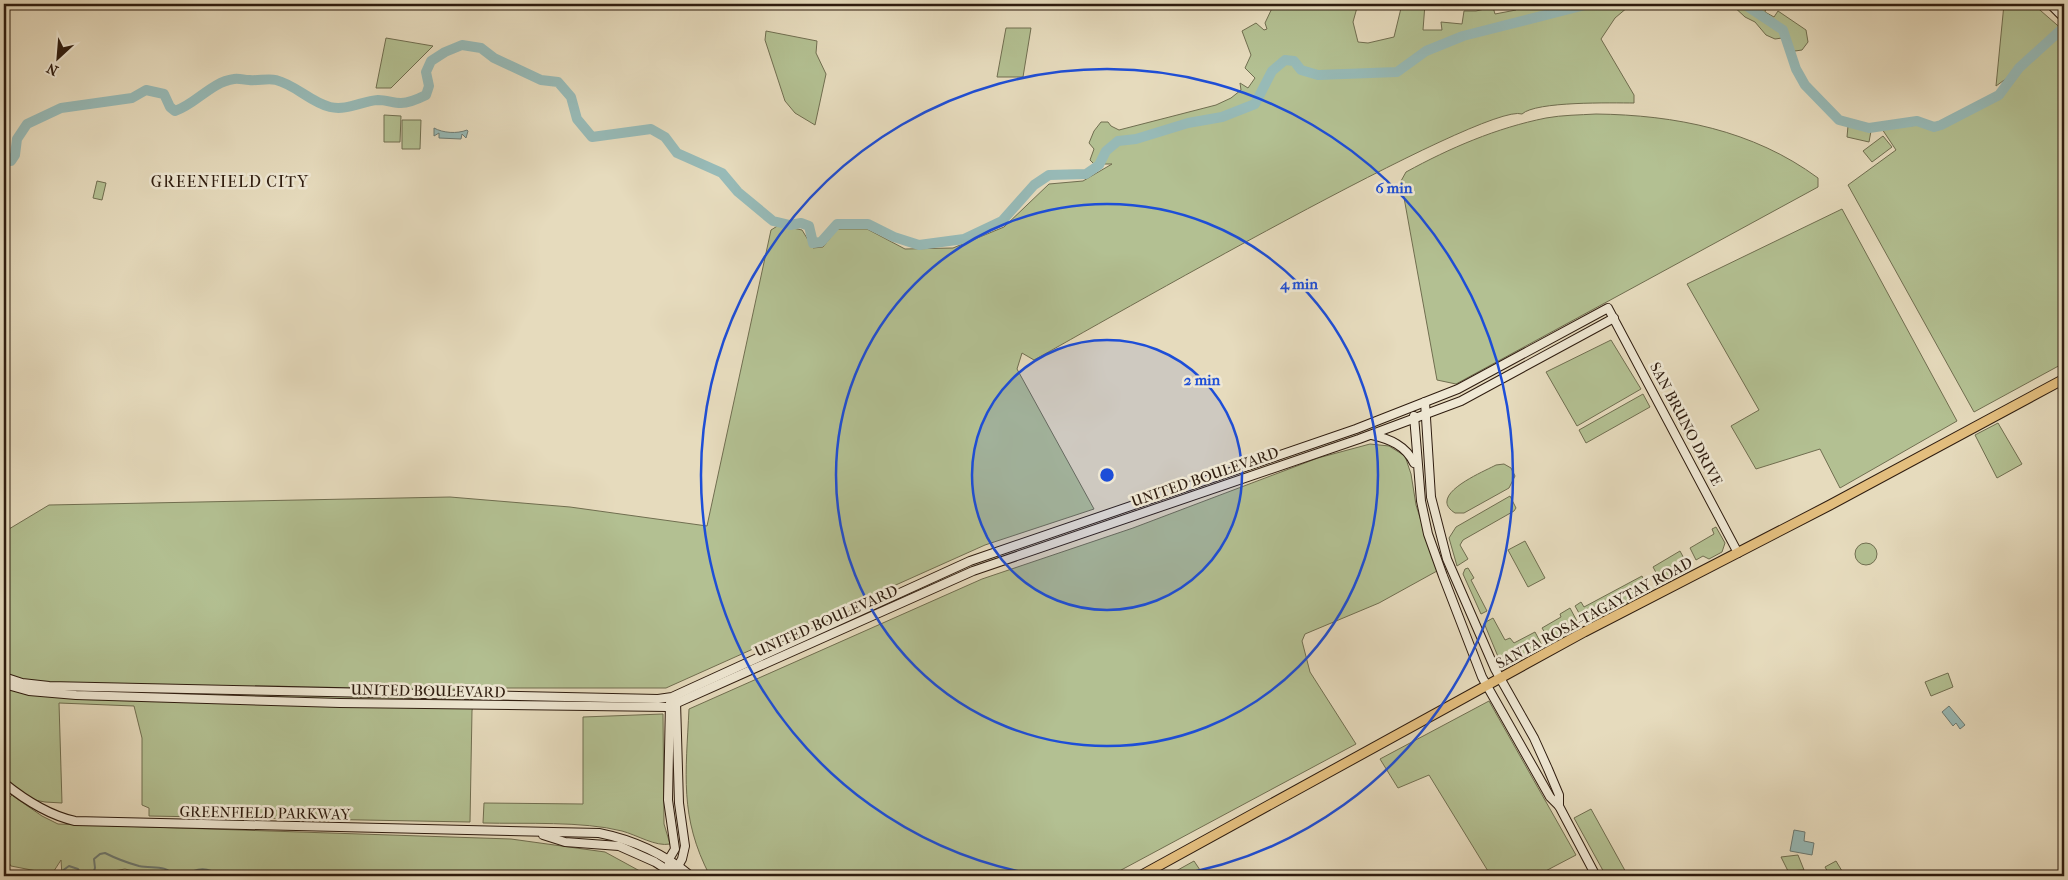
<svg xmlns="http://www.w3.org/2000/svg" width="2068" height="880" viewBox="0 0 2068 880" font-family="'IM FELL French Canon',serif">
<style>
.green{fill:#b3c092;stroke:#706e50}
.water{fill:#97bab7;stroke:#6d7b74}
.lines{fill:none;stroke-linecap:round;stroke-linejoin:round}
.stream{stroke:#6d7b74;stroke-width:2}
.river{stroke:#97bab7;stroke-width:10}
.secondary-casing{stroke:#2e1c0f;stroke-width:10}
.primary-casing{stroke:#2e1c0f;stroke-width:11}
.secondary{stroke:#efe8d4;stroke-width:8}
.primary{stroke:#e3be7e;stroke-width:9}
.ring{fill:none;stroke:#1d4ed8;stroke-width:2.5}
.labels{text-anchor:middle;stroke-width:5;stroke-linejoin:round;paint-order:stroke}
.street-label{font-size:15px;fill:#2e1c0f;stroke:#efe8d4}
.neighbourhood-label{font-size:16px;letter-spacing:1px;fill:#2e1c0f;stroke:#efe8d4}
.centre{fill:#1d4ed8;stroke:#efe8d4;stroke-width:2.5}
.ring-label{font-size:15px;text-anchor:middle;font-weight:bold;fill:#1d4ed8;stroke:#efe8d4;stroke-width:5;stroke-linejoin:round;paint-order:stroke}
</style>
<rect width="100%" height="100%" fill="#e6dbbd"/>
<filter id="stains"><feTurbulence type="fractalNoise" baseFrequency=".004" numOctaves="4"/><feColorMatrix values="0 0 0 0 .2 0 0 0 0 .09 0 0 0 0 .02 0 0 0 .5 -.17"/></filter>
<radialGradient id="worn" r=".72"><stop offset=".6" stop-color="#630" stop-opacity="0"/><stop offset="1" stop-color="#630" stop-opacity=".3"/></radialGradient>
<!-- green -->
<g class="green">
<path d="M1274,4H1358L1353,22L1358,42L1368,43L1394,37L1402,4H1425L1423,30H1442L1441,22L1462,24L1464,11H1476L1493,7L1495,14L1516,10L1515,4H1629L1628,7L1615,18L1601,39L1634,95V103C1612,103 1536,101 1522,114C1486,101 1094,327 1034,360L1022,353L1017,369L1094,509L985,545L666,688H475L472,711L470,822L149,816V808L142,805V738L134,706L59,703L62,803L45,802L13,796L42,816L58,824L511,839L605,852L649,876H152L125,869L108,872L105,876H62L61,860L52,874L11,866L4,855V803L12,795L4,789V532L49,505L450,497L570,507L707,526L771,230L779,225L802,230L813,248L823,247L837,229H867L905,249L953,248L1004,227L1049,184L1083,181L1112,164H1094L1090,160L1094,149L1089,143L1094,131L1101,122H1108L1111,126L1119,130L1216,105L1231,98L1241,90L1240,83L1248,88L1255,78L1245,68L1251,55L1242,31L1256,23L1264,30L1267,29L1265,23Z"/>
<polygon points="1731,4 1761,4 1766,7 1765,12 1774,17 1778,11 1806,30 1808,42 1802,50 1795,51 1782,38 1775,39 1766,35 1755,22 1745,17"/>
<polygon points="2004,4 2033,4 2064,31 2064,363 1974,412 1848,185 1896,150 1882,129 1918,125 1941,125 1999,95 2018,70 1996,86"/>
<polygon points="1006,28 1031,28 1023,77 997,77"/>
<polygon points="766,31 817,41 816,53 826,74 815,125 795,113 785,101 765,40"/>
<polygon points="386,38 433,46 391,88 376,88"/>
<path d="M1596,114C1675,115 1753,130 1818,178V187L1456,384L1437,380L1401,181L1406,172C1450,148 1496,128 1546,118C1562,115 1580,115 1596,114Z"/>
<polygon points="384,115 401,116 400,142 384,142"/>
<polygon points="402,120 421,120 420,149 402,149"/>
<polygon points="1848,126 1871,131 1869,142 1847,137"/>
<polygon points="1883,136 1892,147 1872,162 1863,151"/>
<polygon points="97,181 106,183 102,200 93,198"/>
<polygon points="1842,209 1957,421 1840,488 1820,449 1756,469 1731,426 1759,410 1687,284"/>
<polygon points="1611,340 1641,389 1577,426 1546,372"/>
<polygon points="1643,394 1650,407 1586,443 1579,430"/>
<polygon points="1998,423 2022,464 1997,478 1975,435"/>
<path d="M1370,444L1389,446L1405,456L1411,474L1416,505L1437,571L1379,603L1305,634L1302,641L1310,672L1356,744L1110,876H710C679,817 686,773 689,709L982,579L1133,528L1318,458Z"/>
<path d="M1504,464L1511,468L1515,476L1509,488L1464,513H1455C1426,495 1483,472 1496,465Z"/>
<polygon points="1510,496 1516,508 1514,511 1463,540 1460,545 1468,559 1457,566 1449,538 1456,527"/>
<polygon points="1716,527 1725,543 1722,552 1709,559 1703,556 1696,560 1690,548 1714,534 1712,529"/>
<polygon points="1525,541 1545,578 1528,587 1508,550"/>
<circle cx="1866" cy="554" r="11"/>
<polygon points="1680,551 1687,564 1679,569 1677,575 1666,581 1659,578 1653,567"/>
<polygon points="1468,568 1474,578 1471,580 1487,611 1481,614 1463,574 1465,569"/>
<polygon points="1642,576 1646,585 1644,594 1590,622 1583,620 1575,606 1581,602 1584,607"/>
<polygon points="1570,608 1578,623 1574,630 1551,643 1542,628 1561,617 1560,614"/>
<polygon points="1493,618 1505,640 1510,638 1514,643 1535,632 1543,647 1509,664 1499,659 1484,623"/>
<polygon points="1948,673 1953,687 1931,696 1925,682"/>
<polygon points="1489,701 1576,855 1536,876 1491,876 1429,775 1398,788 1380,759"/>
<path d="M663,714L664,824L670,844C656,847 637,835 622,831C583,821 525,824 483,823L484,803L583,804V717Z"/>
<polygon points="1591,809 1628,876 1606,876 1574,818"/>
<polygon points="1798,855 1804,870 1788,871 1781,857"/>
<polygon points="1194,861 1204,876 1167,876"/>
<polygon points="1836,861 1845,876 1830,876 1825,867"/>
</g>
<!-- water -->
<g class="water">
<path d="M434,128C443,133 457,134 467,130L468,131L466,138L462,134L461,139L439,138V133L434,136Z"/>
<polygon points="1949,706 1965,725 1960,729 1956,723 1953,726 1942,712"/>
<polygon points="1794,830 1805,832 1804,841 1814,843 1812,855 1790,851"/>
</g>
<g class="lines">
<!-- stream -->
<g class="stream">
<polyline points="4,865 14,876"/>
<path d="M55,876L69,866L78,869L82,875L92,876L95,868L94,859L100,854L105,853C115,858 128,863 139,866C153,869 165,864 175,876"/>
<path d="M186,876C196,867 209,867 219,876"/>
<polyline points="241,876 249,871 274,873 279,876"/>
</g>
<!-- river -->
<g class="river">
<polyline points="1744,4 1783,30 1796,69 1805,85 1839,120 1869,128 1917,121 1934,127 1941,125 1999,95 2019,68 2064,27"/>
<path d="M4,161H11L15,155L17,139L27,124L61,108L132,98L146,90L164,94L170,107L175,111C196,104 211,82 234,79C239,78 244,80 249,80C258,81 268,78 276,80C296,85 310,102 330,107C347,111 362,101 378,100C387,100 393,103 401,103C409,103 418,99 426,95L429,86L426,72L431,61L445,52L462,45L481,48L494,58L541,80L558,82L571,97L577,119L592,137L651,129L665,137L677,153L722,173L738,192L773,221L790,225L801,223L809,226L813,243L821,242L837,224H868L894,237L919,245L964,239L1002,221L1034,185L1049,175L1086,174L1099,165L1106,151L1118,141L1136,139L1188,123L1222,117L1255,104L1272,71L1285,60L1294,61L1301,70L1318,75L1397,72L1426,51L1463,36L1589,4"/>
</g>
<!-- secondary casing -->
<g class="secondary-casing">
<g id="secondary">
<polyline points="2050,4 2064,18"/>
<polyline points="2060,4 2064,8"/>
<polyline points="1425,402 1431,497 1447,559 1495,669 1534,738 1548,769 1559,795 1559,806"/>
<polyline points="1414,416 1421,501 1428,534 1443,576 1482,677 1550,797 1559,806 1596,876"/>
<path d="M1372,435C1390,439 1406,446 1414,463"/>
<polyline points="4,677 22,683 49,686 658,699 672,697 970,561 1356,429 1458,389 1608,308 1738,553"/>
<polyline points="4,684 29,691 76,695 340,703 668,707 973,571 1359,439 1461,401 1614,318"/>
<path d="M4,783C25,800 48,815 75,821L599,833C634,840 663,853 691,876"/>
<polyline points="543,835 565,842 619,846 655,862 677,876"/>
<polyline points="669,864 669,859 675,849 668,800 670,703"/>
<polyline points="669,870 678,866 682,859 685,846 679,803 676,702"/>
</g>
</g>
<!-- primary casing -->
<g class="primary-casing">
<polyline id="primary" points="1140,876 1584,632 1830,505 2064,379"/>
</g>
<!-- secondary -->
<use href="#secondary" class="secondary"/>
<!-- primary -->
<use href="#primary" class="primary"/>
</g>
<!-- distance rings -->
<circle cx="1107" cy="475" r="135" fill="#1d4ed8" fill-opacity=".12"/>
<g class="ring">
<circle cx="1107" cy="475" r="135"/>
<circle cx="1107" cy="475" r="271"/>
<path d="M1043 876A406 406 0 1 1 1171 876"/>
</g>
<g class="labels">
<!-- street labels -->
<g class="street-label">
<text transform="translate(1686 424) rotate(62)" y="5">SAN BRUNO DRIVE</text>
<text transform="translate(1205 477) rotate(-19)" y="5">UNITED BOULEVARD</text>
<text transform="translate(1594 613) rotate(-28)" y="5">SANTA ROSA-TAGAYTAY ROAD</text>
<text transform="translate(826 621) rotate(-24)" y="5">UNITED BOULEVARD</text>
<text transform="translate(428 691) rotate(1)" y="5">UNITED BOULEVARD</text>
<text transform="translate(265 813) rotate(1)" y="5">GREENFIELD PARKWAY</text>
</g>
<!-- neighbourhood labels -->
<g class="neighbourhood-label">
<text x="230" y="187">GREENFIELD CITY</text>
</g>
</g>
<circle cx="1107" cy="475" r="8" class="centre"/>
<g class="ring-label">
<text x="1394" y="193">6 min</text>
<text x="1299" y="289">4 min</text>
<text x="1202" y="385">2 min</text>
</g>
<!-- margin -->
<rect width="2068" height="880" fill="none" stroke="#e6dbbd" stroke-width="20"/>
<rect x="5" y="5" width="2058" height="870" fill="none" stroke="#2e1c0f" stroke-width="2.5"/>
<rect x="10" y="10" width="2048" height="860" fill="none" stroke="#2e1c0f"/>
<!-- north arrow -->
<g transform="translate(58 58) rotate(206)" stroke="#efe8d4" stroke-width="4" paint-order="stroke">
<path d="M0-4L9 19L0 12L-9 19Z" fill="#2e1c0f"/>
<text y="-8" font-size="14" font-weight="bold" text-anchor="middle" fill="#2e1c0f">N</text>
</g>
<rect width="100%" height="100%" filter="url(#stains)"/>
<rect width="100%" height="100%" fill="url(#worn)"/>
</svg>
